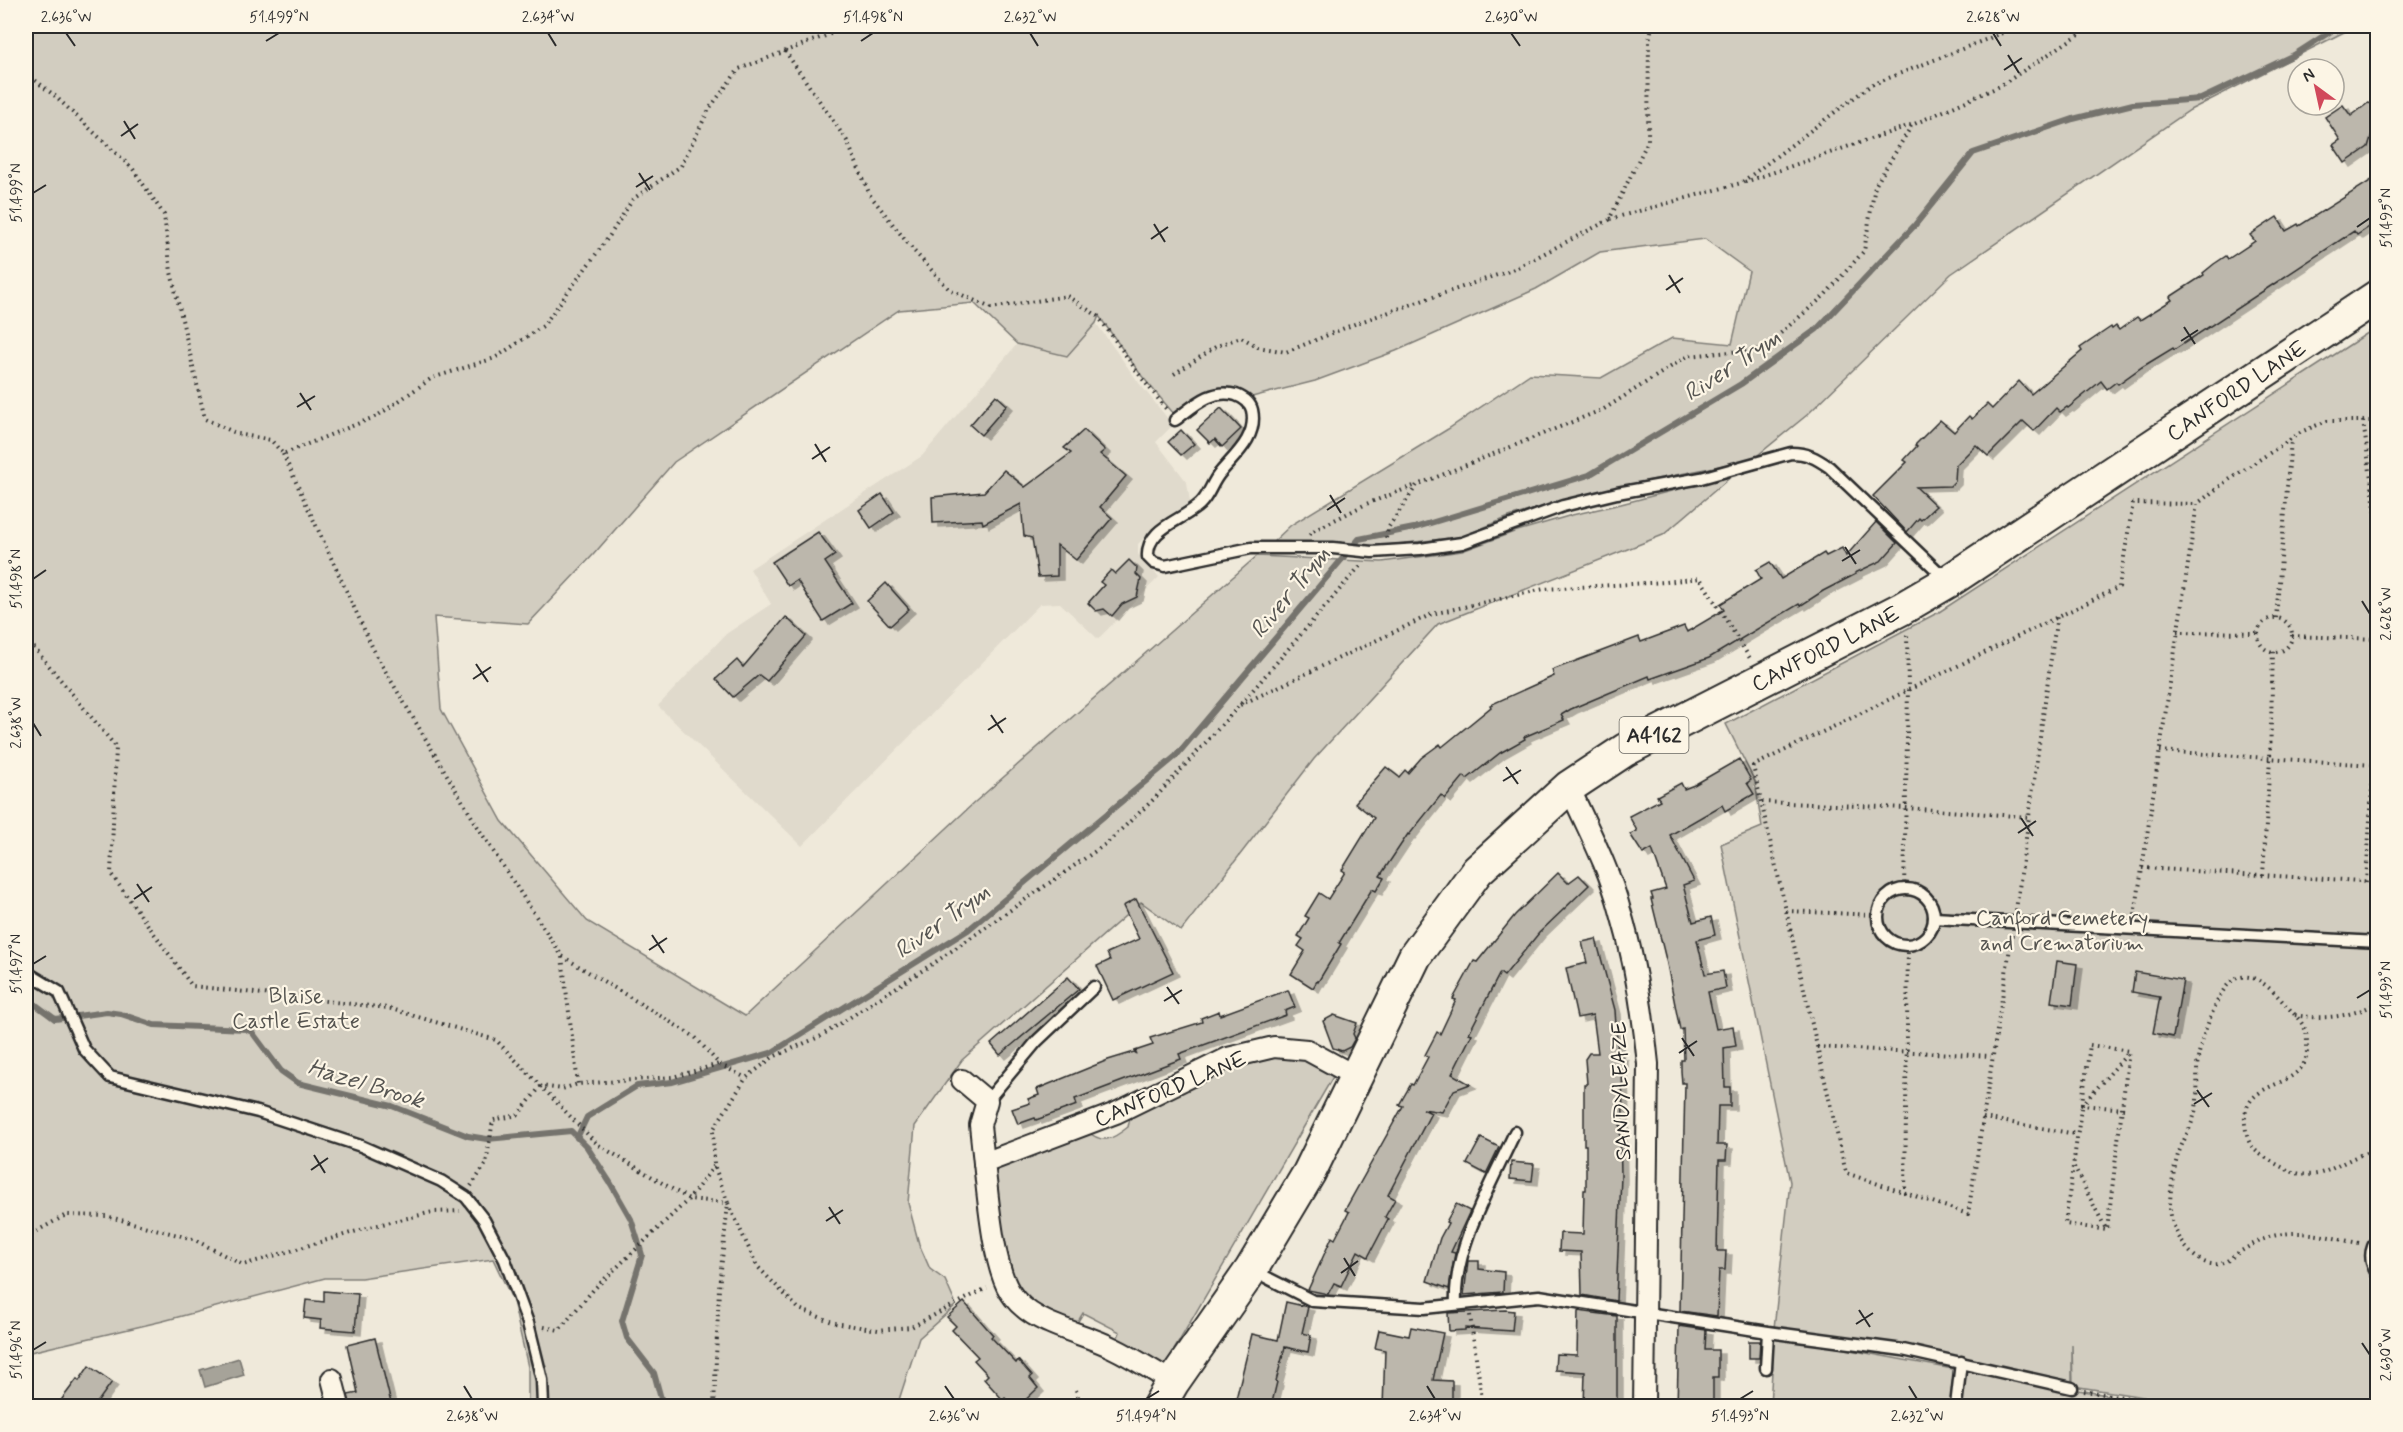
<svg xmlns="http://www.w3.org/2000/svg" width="2403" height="1432" viewBox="0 0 2403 1432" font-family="Mynerve,sans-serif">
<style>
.built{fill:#e0dacc}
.green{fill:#d2cdc0;stroke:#7e7c76;stroke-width:1.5}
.water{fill:#a6a399;stroke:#75736d;stroke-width:1.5}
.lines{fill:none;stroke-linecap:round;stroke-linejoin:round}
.stream{stroke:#75736d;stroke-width:6}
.building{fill:#bcb7ac;stroke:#2b2b2b;stroke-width:1.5;filter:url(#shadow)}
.lane-casing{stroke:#2b2b2b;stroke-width:15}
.street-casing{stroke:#2b2b2b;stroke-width:24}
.primary-casing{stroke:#2b2b2b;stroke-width:36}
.path{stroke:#2b2b2b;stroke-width:4;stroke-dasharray:1.5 4.5;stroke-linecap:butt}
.lane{stroke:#fcf5e5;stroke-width:10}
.street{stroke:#fcf5e5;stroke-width:20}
.primary{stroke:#fcf5e5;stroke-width:32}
.ticks{fill:none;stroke:#2b2b2b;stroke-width:2}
.labels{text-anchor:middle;stroke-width:4.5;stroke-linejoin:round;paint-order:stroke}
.shield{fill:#fcf5e5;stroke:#6a6863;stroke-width:1.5}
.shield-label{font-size:21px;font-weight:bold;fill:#2b2b2b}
.street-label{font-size:22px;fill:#2b2b2b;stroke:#fcf5e5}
.park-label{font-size:22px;fill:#555450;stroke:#fcf5e5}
.water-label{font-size:24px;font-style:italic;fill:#565552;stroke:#fcf5e5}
.neatline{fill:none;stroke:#2b2b2b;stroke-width:2}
.ticks-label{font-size:15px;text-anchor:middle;fill:#2b2b2b}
</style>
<defs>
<filter id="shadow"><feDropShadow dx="6" dy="4" stdDeviation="0" flood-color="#0004"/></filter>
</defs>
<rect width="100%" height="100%" fill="#efe9da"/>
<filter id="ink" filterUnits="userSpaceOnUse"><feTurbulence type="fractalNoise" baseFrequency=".0167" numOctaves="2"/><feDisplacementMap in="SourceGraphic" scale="12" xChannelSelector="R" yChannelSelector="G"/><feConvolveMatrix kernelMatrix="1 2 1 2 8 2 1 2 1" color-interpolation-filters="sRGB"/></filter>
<g filter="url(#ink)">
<!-- built -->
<polygon class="built" points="1096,323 1139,383 1173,425 1156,442 1187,482 1190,502 1160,522 1138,544 1138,554 1159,577 1098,639 1060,603 1040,604 802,846 658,706 726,634 771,604 750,569 922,456 1017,344 1067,356"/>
<!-- green -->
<g class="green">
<path d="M26,26H2356L2190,110L1951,274L1807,415L1753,459L1618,487L1565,500L1509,517L1461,537L1378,546L1272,543L1291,525L1448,429L1530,374L1601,378L1672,338L1732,344L1749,271L1705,239L1600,252L1536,289L1396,351L1315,381L1252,397C1221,378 1199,396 1174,414L1141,375L1099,316L1096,323L1067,356L1017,344L974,303L899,310L674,462L593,555L528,624L434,617L441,709L502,821L587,921L745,1016L975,802L1257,556L1382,562L1462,551L1514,532L1572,515L1621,504L1733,475L1663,535L1438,624L1314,759L1181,931L1141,902L962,1060L915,1126L908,1203L919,1244L930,1269L945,1280L956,1305L919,1338L897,1406H528V1367L513,1301L493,1259L361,1278H325L163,1321L26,1353Z"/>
<polygon points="2377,327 2377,1406 2201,1406 2073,1386 2072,1344 2072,1384 1963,1357 1774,1328 1790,1182 1721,844 1762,827 1755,782 1726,724 1939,612"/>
<path d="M1275,1055L1301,1058L1334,1075L1163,1369L1116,1342L1120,1332L1083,1313L1077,1323C1062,1316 1045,1311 1031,1301C992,1274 995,1210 996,1168L1087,1131C1103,1145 1113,1139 1128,1127L1131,1114L1232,1066Z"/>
<polygon points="1774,1336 2072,1391 2072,1389 2171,1406 1770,1406"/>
</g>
<!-- water -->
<polygon class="water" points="239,1358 244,1375 205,1387 200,1370"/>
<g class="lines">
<!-- stream -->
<g class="stream">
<polyline points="26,1002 32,1002 55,1019 107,1012 121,1014 154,1025 246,1029 252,1032 281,1071 298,1083 392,1106 468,1136 487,1139 571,1131 587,1147 611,1184 631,1219 638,1241 642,1255 622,1321 627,1338 654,1373 663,1406"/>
<polyline points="577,1138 587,1117 637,1086 672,1082 771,1053 968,930 1176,756 1359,539 1414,528 1589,475 1741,384 1817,329 1915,225 1973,153 2073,119 2133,104 2201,99 2294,55 2339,26"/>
</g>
</g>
<!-- building -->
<g class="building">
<polygon points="2368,103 2378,105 2378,114 2368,147 2345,163 2333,145 2340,140 2325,117 2343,105 2351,116"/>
<polygon points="2378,176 2378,221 2357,235 2354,231 2174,350 2173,348 2142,367 2118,384 2116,382 2107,389 2101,381 2068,408 2067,407 2060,412 2056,408 2034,431 2023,421 1988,456 1976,445 1956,465 1955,481 1950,486 1916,487 1936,506 1921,520 1919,518 1907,532 1873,496 1907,462 1904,460 1917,446 1915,445 1940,420 1954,432 1969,416 1972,419 1987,404 1992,409 2019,381 2031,394 2082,351 2080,348 2111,327 2112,329 2116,326 2119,330 2137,317 2140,320 2172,300 2170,297 2204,275 2203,273 2214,264 2226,256 2228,259 2255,241 2250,235 2277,217 2286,231 2298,224 2299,226"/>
<polygon points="996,395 1007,405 981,435 970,425"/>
<polygon points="1221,408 1241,429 1222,447 1215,439 1210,443 1197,430"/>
<polygon points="1084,430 1105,450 1100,454 1126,476 1100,507 1112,518 1076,560 1057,545 1057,576 1038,577 1032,538 1024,536 1021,504 983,524 982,520 933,523 932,497 984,492 1004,470 1025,487 1071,453 1064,448"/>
<polygon points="1181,430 1194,444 1181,455 1168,442"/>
<polygon points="882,494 894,512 871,528 859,510"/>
<polygon points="1876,522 1897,543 1881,561 1855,573 1856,574 1823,591 1800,606 1799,604 1709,658 1650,679 1649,676 1571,709 1561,715 1564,720 1524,737 1525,739 1500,753 1467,779 1464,776 1445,799 1441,795 1409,835 1408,834 1380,876 1384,878 1376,891 1372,889 1339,943 1341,944 1318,982 1317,981 1313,988 1291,974 1305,951 1298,946 1303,939 1298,936 1309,918 1305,916 1319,893 1328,899 1345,872 1342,870 1374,818 1355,803 1386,767 1399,777 1405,770 1408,773 1421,758 1440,744 1442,747 1491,707 1490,705 1554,676 1552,670 1639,637 1641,642 1684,626 1687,632 1724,610 1720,604 1761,579 1756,570 1770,562 1781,579 1824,553 1826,556 1842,548 1846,556"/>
<polygon points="818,532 835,555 825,562 852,603 823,621 797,580 788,586 772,562"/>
<polygon points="1129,560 1137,568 1136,574 1141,579 1137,597 1122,604 1112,616 1104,609 1096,611 1088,603 1104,585 1100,582 1111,570 1115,574"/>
<polygon points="886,583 909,609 890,626 867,601"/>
<polygon points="786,617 806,636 767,681 759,675 733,697 716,679 737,660 743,667"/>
<polygon points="1739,759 1751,780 1747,783 1754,794 1725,811 1722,805 1670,835 1694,881 1683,885 1693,922 1711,917 1715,935 1697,940 1705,974 1723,971 1726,988 1708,992 1716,1029 1733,1026 1736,1046 1724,1048 1725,1087 1730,1087 1730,1106 1718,1106 1717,1145 1727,1145 1726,1160 1719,1160 1717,1251 1726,1251 1725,1270 1719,1270 1717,1316 1680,1311 1685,1083 1682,1083 1681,1071 1681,1060 1684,1060 1683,1029 1680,1030 1667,964 1651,899 1653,899 1651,893 1666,889 1652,849 1643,854 1630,834 1637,831 1629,816 1660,800 1657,796 1681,783 1684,789 1694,785"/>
<polygon points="1558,873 1568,883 1579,875 1589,885 1539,933 1504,976 1500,973 1469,1033 1472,1034 1452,1074 1470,1084 1454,1090 1442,1112 1423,1109 1431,1113 1388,1195 1395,1199 1385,1217 1388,1219 1368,1257 1358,1251 1341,1286 1334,1283 1328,1294 1308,1290 1332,1237 1335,1239 1349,1212 1345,1210 1403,1106 1399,1105 1411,1084 1413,1085 1428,1057 1425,1055 1437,1032 1440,1034 1456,1000 1453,999 1474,961 1477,962 1515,915"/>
<polygon points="1136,899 1173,972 1113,1000 1097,966 1110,960 1107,953 1139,939 1123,906"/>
<polygon points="1596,939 1615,1010 1618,1056 1622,1056 1623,1125 1620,1125 1621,1176 1616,1301 1582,1295 1581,1252 1559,1251 1560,1233 1583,1234 1584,1190 1586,1190 1586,1145 1584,1145 1584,1084 1587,1084 1585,1059 1589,1053 1598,1053 1593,1015 1577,1018 1566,968 1587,963 1582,942"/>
<polygon points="2057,961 2077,964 2072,1005 2051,1002"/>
<polygon points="2135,972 2183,980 2173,1037 2153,1033 2160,997 2132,992"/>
<polygon points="1068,977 1079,989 1000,1055 991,1044"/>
<polygon points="1288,990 1295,1007 1285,1011 1286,1015 1179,1054 1181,1059 1075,1099 1077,1105 1036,1120 1035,1118 1018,1124 1012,1109 1030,1103 1028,1099 1039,1095 1037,1089 1108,1060 1134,1052 1137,1054 1135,1051 1153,1045 1150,1038 1202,1022 1201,1018 1219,1011 1220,1015"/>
<polygon points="1334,1015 1357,1023 1353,1034 1355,1038 1350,1047 1342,1051 1333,1048 1323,1021"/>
<polygon points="1481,1138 1499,1147 1486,1174 1467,1164"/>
<polygon points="1511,1162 1534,1164 1532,1181 1510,1179"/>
<polygon points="1456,1204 1470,1211 1451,1252 1455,1253 1449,1289 1427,1281 1440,1238 1448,1223 1446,1222"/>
<polygon points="1468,1261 1479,1261 1479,1269 1504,1272 1503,1292 1464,1295"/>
<polygon points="324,1291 358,1294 355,1331 320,1328 321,1320 304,1318 306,1300 324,1302"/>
<polygon points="964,1302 993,1335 991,1337 1016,1363 1018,1360 1032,1376 1030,1378 1038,1388 1018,1407 1013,1407 1005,1398 1003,1400 984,1379 988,1375 974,1360 978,1357 952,1330 956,1326 947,1317"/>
<polygon points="1286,1302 1308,1307 1302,1333 1311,1335 1308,1352 1285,1347 1276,1381 1277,1382 1271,1407 1234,1407 1252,1334 1278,1340"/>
<polygon points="1505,1310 1514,1311 1512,1331 1465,1328 1465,1330 1449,1331 1448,1313"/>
<polygon points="1578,1311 1617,1316 1617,1407 1584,1407 1585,1372 1555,1370 1556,1354 1577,1355"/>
<polygon points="1679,1326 1706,1330 1705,1350 1718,1350 1718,1377 1713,1377 1713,1407 1677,1407"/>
<polygon points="1411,1327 1443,1333 1433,1380 1452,1381 1452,1407 1383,1407 1385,1350 1375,1348 1379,1330 1409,1336"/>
<polygon points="375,1338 392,1407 351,1407 348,1395 358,1393 347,1345"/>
<polygon points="1749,1341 1760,1341 1759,1358 1749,1358"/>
<polygon points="89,1366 112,1382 94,1407 56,1407 77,1379 79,1381"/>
</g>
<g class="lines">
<!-- lane casing -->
<g class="lane-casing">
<g id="lane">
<path d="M1175,420C1194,406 1211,388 1236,395C1244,398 1250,402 1252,410C1258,437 1235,455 1220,473C1212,482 1209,496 1200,504C1182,521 1146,528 1148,557L1154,563L1165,566L1251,548H1333L1372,552L1420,549L1462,543L1563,506L1617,493L1701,478L1791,453C1807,453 1816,458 1829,467L1946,579"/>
<circle cx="1906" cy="917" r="28"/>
<polyline points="1934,918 2378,942"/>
<polyline points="26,972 59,992 84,1049 110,1077 258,1112 361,1146 441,1181 466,1197 484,1220 505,1260 528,1323 542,1380 543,1406"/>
<polyline points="987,1101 1037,1041 1094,987"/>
<path d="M2378,1238C2368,1251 2370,1263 2378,1275"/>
<polyline points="1254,1271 1313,1301 1424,1308 1539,1296 1768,1332 1903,1350 2072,1388"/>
<path d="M1456,1304C1453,1247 1492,1183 1515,1132"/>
<polyline points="1766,1368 1768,1332"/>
<polyline points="1956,1406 1961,1362"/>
</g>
</g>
<!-- street casing -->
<g class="street-casing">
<g id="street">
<path d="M1569,787C1587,827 1609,868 1620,910C1635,961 1643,1012 1648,1064L1644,1406"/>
<polyline points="962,1080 987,1101 980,1125 984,1163"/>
<polyline points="332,1379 339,1406"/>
<path d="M1173,1382C1153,1371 1134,1358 1113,1348C1081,1331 1031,1326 1010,1292C993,1266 988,1195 984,1163L1116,1113L1228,1058L1274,1047L1307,1050L1355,1076"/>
</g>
</g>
<!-- primary casing -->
<g class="primary-casing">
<polyline id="primary" points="1159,1406 1173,1382 1251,1270 1309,1173 1415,956 1477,871 1569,787 1625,750 1901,609 1949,581 2378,296"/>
</g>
<!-- path -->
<g class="path">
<polyline points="785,51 847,141 870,195 913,250 949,289 991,308 1067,296 1098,316 1141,377 1167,410"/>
<polyline points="26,73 55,96 133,169 164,215 171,272 205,419 238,434 271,440 283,454 377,416 432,378 495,358 543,326 610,235 633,199 681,166 709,109 739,69 833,33 842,26"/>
<polyline points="1745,182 1911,125"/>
<polyline points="1610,219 1741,183 1871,85 2020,26"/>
<polyline points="1174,374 1217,346 1241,337 1258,347 1286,352 1357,323 1512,270 1609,220 1648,141 1649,41 1652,26"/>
<polyline points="2363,421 2378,529"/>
<polyline points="283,454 377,657 482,834 562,956 695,1037 719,1064 746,1078"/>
<polyline points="1310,535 1311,532 1366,504 1416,485"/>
<polyline points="1386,538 1388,528 1417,485 1604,409 1688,356 1762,349 1824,296 1864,251 1875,186 1912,125 2000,86 2078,35 2089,26"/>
<polyline points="2276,618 2291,440"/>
<circle cx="2275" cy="635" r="17"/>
<polyline points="2177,632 2258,633"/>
<polyline points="2292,636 2378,639"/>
<polyline points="26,638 116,747 111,874 192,986 388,1008 496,1040 597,1144 689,1199 728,1203 757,1266 799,1309 835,1323 878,1330 911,1327 987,1288"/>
<polyline points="1240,705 1432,614 1544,589 1666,582 1700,578 1751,660"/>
<polyline points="2160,751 2374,765"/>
<polyline points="1762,802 1906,808 2029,817"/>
<polyline points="2142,868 2378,882"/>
<polyline points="2263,875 2270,758 2273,651"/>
<polyline points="2366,882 2378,696"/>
<polyline points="1904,889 1908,689 1907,633"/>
<polyline points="2016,910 2057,615"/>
<polyline points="1786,911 1877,915"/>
<polyline points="2135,915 2197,504 2224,483 2303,431 2327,421 2378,421"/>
<polyline points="2012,935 1968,1214 1846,1173 1753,766 2119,587 2133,503 2197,504"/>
<polyline points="562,957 578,1084"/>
<path d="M2295,1015C2322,1020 2351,1017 2375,1004"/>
<polygon points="2090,1045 2129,1051 2107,1230 2065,1224"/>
<polyline points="1817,1047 1991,1056"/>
<polyline points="2124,1109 2082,1105 2129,1052"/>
<polyline points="1983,1118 2076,1134"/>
<polyline points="2074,1167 2106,1229"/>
<polyline points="471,1186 486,1164 493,1120 518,1115 541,1086 562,1089 578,1084 673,1077 719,1064"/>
<polyline points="1905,1194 1908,946"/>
<polyline points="26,1237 66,1215 106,1216 193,1239 243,1265 374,1226 433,1212 460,1211"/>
<path d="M2359,1243C2336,1239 2307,1230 2283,1234C2266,1236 2253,1244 2238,1253C2233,1256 2228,1261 2223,1263C2195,1272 2170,1231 2170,1207C2170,1191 2173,1174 2177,1158C2181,1144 2190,1130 2194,1116C2199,1100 2197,1083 2197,1067C2199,1044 2208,1022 2217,1002C2237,959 2262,978 2285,1004C2291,1011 2301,1020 2305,1029C2307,1033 2307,1041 2307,1047C2309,1093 2241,1075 2245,1124C2246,1131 2247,1139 2251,1145C2256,1153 2265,1157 2273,1162C2322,1193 2332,1159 2378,1150"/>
<polyline points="1470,1315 1483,1406"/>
<polyline points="544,1327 559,1330 594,1289 689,1199 714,1166"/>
<polyline points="1076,1390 1081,1406"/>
<polyline points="2084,1391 2181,1406"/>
<polyline points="714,1406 719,1288 728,1203 714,1165 713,1130 746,1078 773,1057 821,1036 937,961 1107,843 1155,798 1239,706 1360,566"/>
</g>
<!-- lane -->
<use href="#lane" class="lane"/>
<!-- street -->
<use href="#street" class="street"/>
<!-- primary -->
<use href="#primary" class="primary"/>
</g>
</g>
<!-- ticks -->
<path class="ticks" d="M66,33L75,46M548,33L556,46M1030,33L1038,46M1511,33L1520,46M1993,33L2001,46M266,41L279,33M861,41L873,33M2008,55L2019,73M2004,70L2022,58M124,121L135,139M121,136L138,124M639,173L650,190M636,187L653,176M33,193L46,185M1154,224L1165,242M2357,227L2370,218M1151,239L1168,227M1669,275L1680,293M1666,290L1683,278M2184,327L2195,344M2181,341L2198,330M300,393L311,410M297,407L315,396M815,444L826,462M812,459L830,447M1330,495L1341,513M1327,510L1345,498M1845,547L1856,564M1842,561L1860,550M33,579L46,570M2362,601L2370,614M476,664L488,682M473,679L491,667M991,715L1003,733M33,723L41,736M988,730L1006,718M1506,767L1518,784M1503,781L1521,770M2021,818L2033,836M2018,833L2036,821M137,884L149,902M134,899L152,887M652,935L664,953M649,950L667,938M33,964L46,956M1167,987L1179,1004M2357,998L2370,990M1164,1001L1182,990M1682,1038L1694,1056M1679,1053L1697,1041M2197,1090L2209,1107M2194,1104L2212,1093M314,1155L325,1173M311,1170L328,1158M829,1207L840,1224M826,1221L843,1210M1344,1258L1355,1276M1341,1273L1358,1261M1859,1310L1870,1327M1856,1324L1873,1313M2362,1343L2370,1355M33,1350L46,1342M464,1386L472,1399M945,1386L954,1399M1427,1386L1435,1399M1909,1386L1917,1399M1146,1399L1159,1391M1740,1399L1753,1391"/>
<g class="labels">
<!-- shield labels -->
<rect class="shield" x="1619.5" y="717" width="69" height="36" rx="4.5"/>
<g class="shield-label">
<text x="1654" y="742">A4162</text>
</g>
<!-- street labels -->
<g class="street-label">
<text transform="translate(2236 390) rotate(-34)" y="8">CANFORD LANE</text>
<text transform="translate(1825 648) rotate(-27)" y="8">CANFORD LANE</text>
<text transform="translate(1170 1088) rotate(-23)" y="8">CANFORD LANE</text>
<text transform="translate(1620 1091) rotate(-92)" y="8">SANDYLEAZE</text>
</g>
<!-- park labels -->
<g class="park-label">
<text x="2062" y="925">Canford Cemetery<tspan x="2062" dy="25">and Crematorium</tspan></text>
<text x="296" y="1003">Blaise<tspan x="296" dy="25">Castle Estate</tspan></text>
</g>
<!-- water labels -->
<g class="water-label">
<text transform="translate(1732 365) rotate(-33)" y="8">River Trym</text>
<text transform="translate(1290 592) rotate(-50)" y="8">River Trym</text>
<text transform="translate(942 921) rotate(-35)" y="8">River Trym</text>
<text transform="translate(366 1083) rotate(17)" y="8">Hazel Brook</text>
</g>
</g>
<!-- margin -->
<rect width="2403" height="1432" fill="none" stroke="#fcf5e5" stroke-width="66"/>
<!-- north arrow -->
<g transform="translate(2316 87) rotate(327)"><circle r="28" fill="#fcf5e5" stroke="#a8a49b" stroke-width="1.5"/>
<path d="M0-4.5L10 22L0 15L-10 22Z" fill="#d1495b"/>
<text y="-9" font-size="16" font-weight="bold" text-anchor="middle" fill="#2b2b2b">N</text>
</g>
<rect x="33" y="33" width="2337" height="1366" class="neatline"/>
<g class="ticks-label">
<text x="66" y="22">2.636°W</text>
<text x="279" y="22">51.499°N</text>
<text x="548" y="22">2.634°W</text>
<text x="873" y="22">51.498°N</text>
<text x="1030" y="22">2.632°W</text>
<text x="1511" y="22">2.630°W</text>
<text x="1993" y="22">2.628°W</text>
<text transform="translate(16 193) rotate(-90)" y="5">51.499°N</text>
<text transform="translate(2386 218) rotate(-90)" y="5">51.495°N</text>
<text transform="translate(16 579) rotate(-90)" y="5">51.498°N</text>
<text transform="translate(2386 614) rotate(-90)" y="5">2.628°W</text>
<text transform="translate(16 723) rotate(-90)" y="5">2.638°W</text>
<text transform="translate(16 964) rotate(-90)" y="5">51.497°N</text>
<text transform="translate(2386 990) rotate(-90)" y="5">51.493°N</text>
<text transform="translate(16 1350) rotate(-90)" y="5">51.496°N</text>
<text transform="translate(2386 1355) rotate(-90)" y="5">2.630°W</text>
<text x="472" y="1421">2.638°W</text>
<text x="954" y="1421">2.636°W</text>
<text x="1146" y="1421">51.494°N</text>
<text x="1435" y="1421">2.634°W</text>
<text x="1740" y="1421">51.493°N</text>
<text x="1917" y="1421">2.632°W</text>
</g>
</svg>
